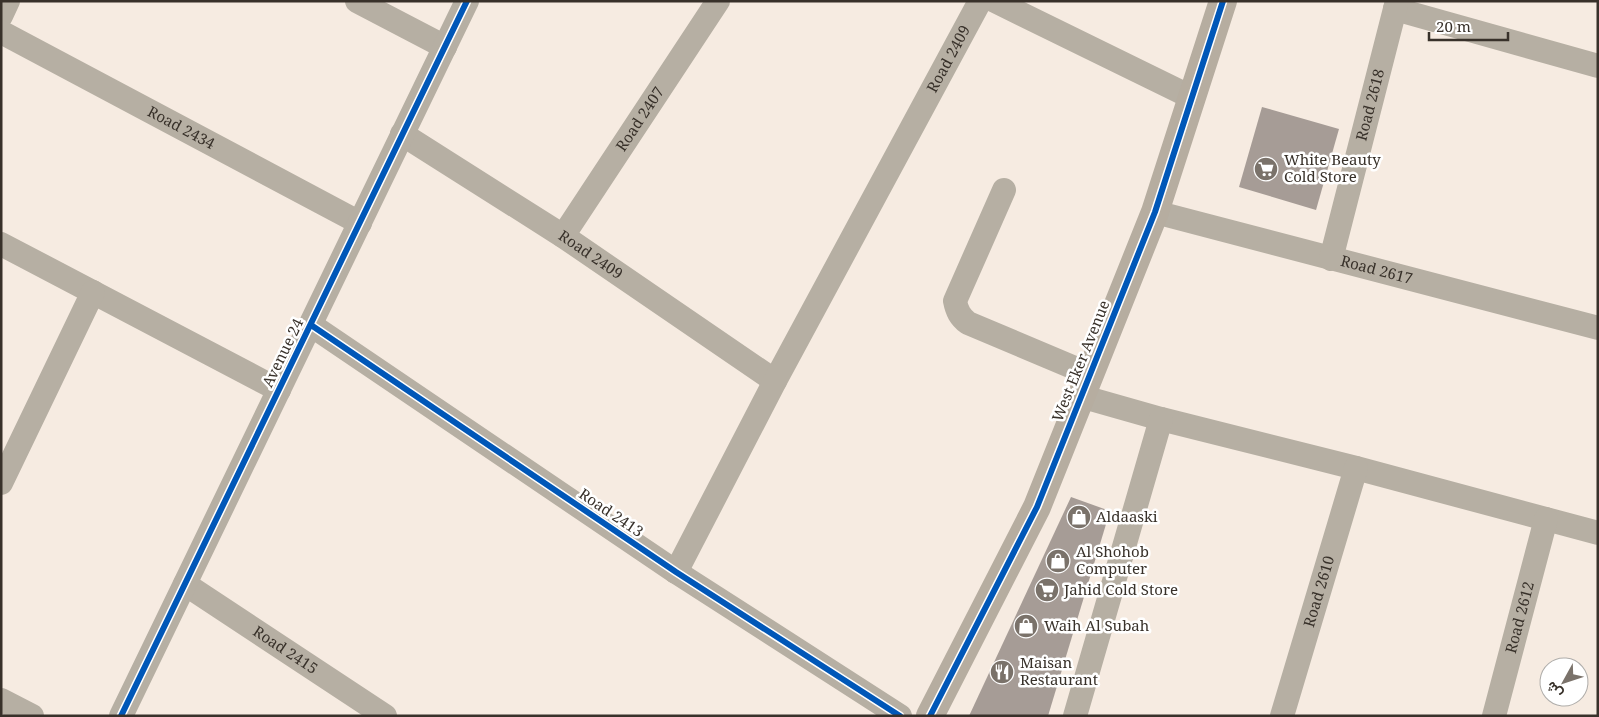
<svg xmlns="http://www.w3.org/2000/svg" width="1599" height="717" viewBox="0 0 1599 717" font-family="'Noto Serif',Vazirmatn,serif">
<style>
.building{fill:#a69c96}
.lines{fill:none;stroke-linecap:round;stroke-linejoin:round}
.street{stroke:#b6afa3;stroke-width:24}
.secondary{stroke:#b6ada0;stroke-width:28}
.cycleway-casing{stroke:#fff;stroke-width:9}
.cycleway{stroke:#0057b8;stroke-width:6}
.labels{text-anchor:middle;stroke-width:5;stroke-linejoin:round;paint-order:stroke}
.street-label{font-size:15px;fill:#38312a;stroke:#fff}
.poi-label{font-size:15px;fill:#38312a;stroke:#fff;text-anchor:start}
</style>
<rect width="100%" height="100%" fill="#f6ebe1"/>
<!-- building -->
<g class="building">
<polygon points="1262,107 1339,129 1316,210 1239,187"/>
<polygon points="1071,497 1110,511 1048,716 969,716"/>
</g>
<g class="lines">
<!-- street -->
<g class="street">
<polyline points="357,1 445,47"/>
<polyline points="995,1 1193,98"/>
<polyline points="1395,9 1598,66"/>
<polyline points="1,16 8,1"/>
<path id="s1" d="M1,32L360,223"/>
<path id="s2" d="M402,134L563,236L775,381"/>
<path d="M1004,190L955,301C957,311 960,317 968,323L1089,374"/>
<path id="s3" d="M1155,212L1598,328"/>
<path id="s4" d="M563,236L718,1"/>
<polyline points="1,244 279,390"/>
<path id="s5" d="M1331,259L1397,1"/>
<polyline points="311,325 676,572 900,716"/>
<polyline points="1080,396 1161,419 1356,468 1598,533"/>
<polyline points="1,483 93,292"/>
<path id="s6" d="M676,572L775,381L980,1"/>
<path id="s7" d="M185,584L385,716"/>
<polyline points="1,700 32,716"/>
<polyline points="121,716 467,1"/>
<polyline points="1075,716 1161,419"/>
<path id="s8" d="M1282,716L1356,468"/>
<path id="s9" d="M1494,716L1546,519"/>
</g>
<!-- secondary -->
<polyline class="secondary" points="930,716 1037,507 1155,212 1223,1"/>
<!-- cycleway casing -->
<g class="cycleway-casing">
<g id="cycleway">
<polyline points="311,325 676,572 900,716"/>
<polyline points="121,716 467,1"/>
<polyline points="930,716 1037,507 1155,212 1223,1"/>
</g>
</g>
<!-- cycleway -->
<use href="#cycleway" class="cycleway"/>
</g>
<!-- icons -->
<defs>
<g id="supermarket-disc" transform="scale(1.25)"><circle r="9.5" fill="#7a726a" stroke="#fff"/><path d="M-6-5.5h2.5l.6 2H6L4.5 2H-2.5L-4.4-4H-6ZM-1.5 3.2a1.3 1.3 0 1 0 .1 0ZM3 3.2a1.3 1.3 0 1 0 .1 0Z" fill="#fff"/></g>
<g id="shop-disc" transform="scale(1.25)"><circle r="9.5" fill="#7a726a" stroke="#fff"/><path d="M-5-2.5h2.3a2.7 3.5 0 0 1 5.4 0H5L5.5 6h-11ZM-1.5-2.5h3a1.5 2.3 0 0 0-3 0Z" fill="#fff"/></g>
<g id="restaurant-disc" transform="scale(1.25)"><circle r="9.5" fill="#7a726a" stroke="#fff"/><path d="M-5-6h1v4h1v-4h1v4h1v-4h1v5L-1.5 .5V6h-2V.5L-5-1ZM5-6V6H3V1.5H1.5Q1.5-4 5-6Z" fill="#fff"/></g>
</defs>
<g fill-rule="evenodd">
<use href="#supermarket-disc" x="1266" y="169"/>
<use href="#shop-disc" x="1079" y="517"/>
<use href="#shop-disc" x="1058" y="561"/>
<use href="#supermarket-disc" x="1047" y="590"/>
<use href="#shop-disc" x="1026" y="626"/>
<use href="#restaurant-disc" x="1002" y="672"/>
</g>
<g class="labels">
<!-- street labels -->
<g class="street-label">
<text dy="5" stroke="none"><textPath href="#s6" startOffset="581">Road 2409</textPath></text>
<text dy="5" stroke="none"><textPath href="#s5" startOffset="159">Road 2618</textPath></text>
<text dy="5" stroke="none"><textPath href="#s4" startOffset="140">Road 2407</textPath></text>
<text dy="5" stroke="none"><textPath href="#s1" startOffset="204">Road 2434</textPath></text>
<text dy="5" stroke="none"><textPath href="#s2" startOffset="224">Road 2409</textPath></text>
<text dy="5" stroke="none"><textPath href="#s3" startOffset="229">Road 2617</textPath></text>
<text transform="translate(283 353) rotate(-64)" y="5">Avenue 24</text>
<text transform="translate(1081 361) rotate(-68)" y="5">West Eker Avenue</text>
<text transform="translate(611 513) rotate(34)" y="5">Road 2413</text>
<text dy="5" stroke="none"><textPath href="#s8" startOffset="130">Road 2610</textPath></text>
<text dy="5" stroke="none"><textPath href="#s9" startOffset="102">Road 2612</textPath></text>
<text dy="5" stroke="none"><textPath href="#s7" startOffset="120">Road 2415</textPath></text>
</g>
<!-- poi labels -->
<g class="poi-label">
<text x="1284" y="165">White Beauty<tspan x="1284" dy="17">Cold Store</tspan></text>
<text x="1096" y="522">Aldaaski</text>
<text x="1076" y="557">Al Shohob<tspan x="1076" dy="17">Computer</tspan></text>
<text x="1064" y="595">Jahid Cold Store</text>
<text x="1044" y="631">Waih Al Subah</text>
<text x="1020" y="668">Maisan<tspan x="1020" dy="17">Restaurant</tspan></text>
</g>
</g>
<!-- border -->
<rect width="1599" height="717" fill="none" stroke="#38312a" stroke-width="5"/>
<!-- north arrow -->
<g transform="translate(1564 682) rotate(230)"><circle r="24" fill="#ffffff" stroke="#afadaa"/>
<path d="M0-4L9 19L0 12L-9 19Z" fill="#7a726a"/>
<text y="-8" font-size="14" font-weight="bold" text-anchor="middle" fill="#38312a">ش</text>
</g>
<!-- scale -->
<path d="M1429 32v8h79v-8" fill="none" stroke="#38312a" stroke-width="2.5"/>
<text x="1436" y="32" font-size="15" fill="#38312a" stroke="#ffffff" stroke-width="4" paint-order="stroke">20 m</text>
</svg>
